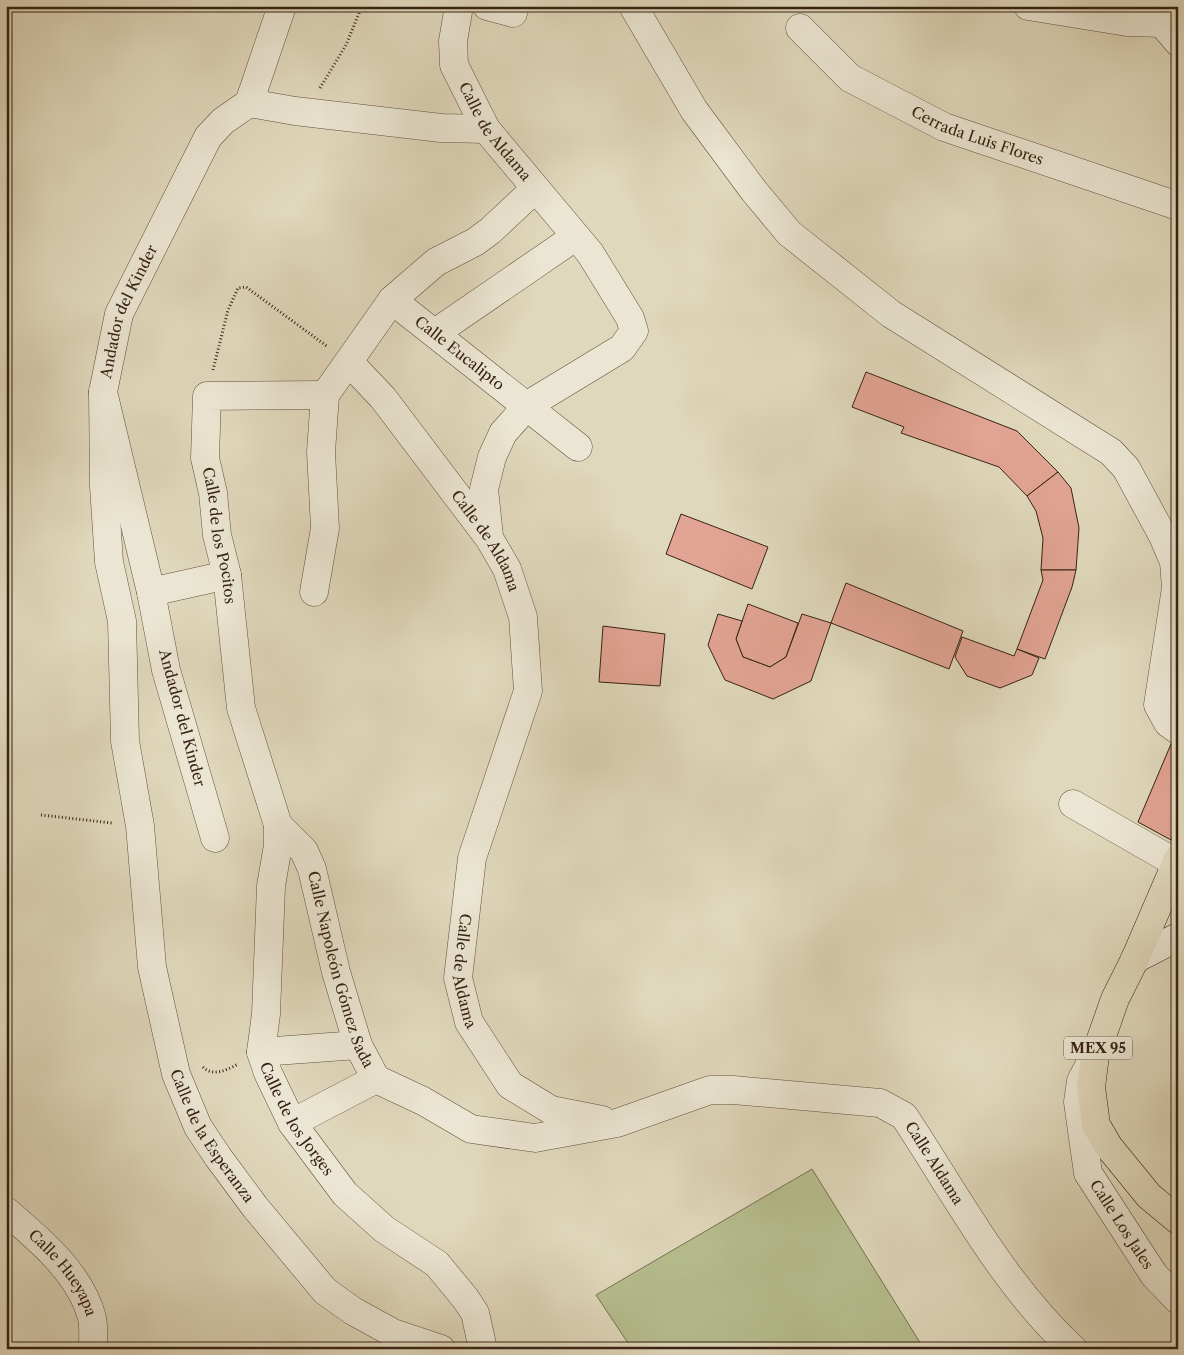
<svg xmlns="http://www.w3.org/2000/svg" width="1184" height="1355" viewBox="0 0 1184 1355" font-family="'Libre Caslon Text',serif">
<style>
.green{fill:#b6be8e;stroke:#767050}
.building{fill:#e2a494;stroke:#362213}
.lines{fill:none;stroke-linecap:round;stroke-linejoin:round}
.street-casing{stroke:#60503d;stroke-width:29}
.secondary-casing{stroke:#362213;stroke-width:29}
.primary-casing{stroke:#362213;stroke-width:29}
.path{stroke:#362213;stroke-width:3;stroke-dasharray:1 2.5;stroke-linecap:butt}
.street{stroke:#ebe6d3;stroke-width:28}
.secondary{stroke:#ebe6d3;stroke-width:28}
.primary{stroke:#e0d8bc;stroke-width:28}
.labels{text-anchor:middle;stroke-width:4;stroke-linejoin:round;paint-order:stroke}
.shield{fill:#ebe6d3;stroke:#6c5d4d;stroke-width:1}
.shield-label{font-size:14px;font-weight:bold;fill:#362213}
.street-label{font-size:15px;fill:#362213;stroke:#ebe6d3}
</style>
<rect width="100%" height="100%" fill="#e0d8bc"/>
<filter id="stains"><feTurbulence type="fractalNoise" baseFrequency=".004" numOctaves="4"/><feColorMatrix values="0 0 0 0 .2 0 0 0 0 .09 0 0 0 0 .02 0 0 0 .5 -.17"/></filter>
<radialGradient id="worn" r=".72"><stop offset=".6" stop-color="#630" stop-opacity="0"/><stop offset="1" stop-color="#630" stop-opacity=".3"/></radialGradient>
<!-- green -->
<polygon class="green" points="812,1169 924,1349 632,1349 596,1295"/>
<!-- building -->
<g class="building">
<polygon points="866,372 1017,431 1058,472 1027,496 999,467 901,433 904,427 852,407"/>
<polygon points="1058,472 1071,488 1079,528 1076,570 1041,570 1043,538 1036,511 1027,496"/>
<polygon points="681,514 768,547 752,589 666,554"/>
<polygon points="1041,570 1076,570 1072,587 1045,659 1017,649 1043,580"/>
<polygon points="846,583 963,631 949,669 831,623"/>
<polygon points="748,604 798,623 786,657 770,667 743,657 736,639"/>
<polygon points="718,614 742,621 736,639 743,657 770,667 786,657 802,614 831,623 811,681 773,699 725,680 708,645"/>
<polygon points="603,626 665,634 660,686 599,682"/>
<polygon points="962,637 1014,656 1017,649 1039,658 1032,675 1000,688 967,676 955,657"/>
<polygon points="1171,744 1178,748 1178,824 1171,840 1138,822"/>
</g>
<g class="lines">
<!-- street casing -->
<g class="street-casing">
<g id="street">
<path id="s1" d="M459,6L453,41L454,65L486,129L590,253L630,318L634,331L622,348L528,405L503,433L492,457L484,489L489,536"/>
<polyline points="487,6 513,13"/>
<polyline points="633,6 694,110 754,191 789,233 891,314 1111,452 1126,468 1163,536 1174,562 1176,588 1158,705 1168,723 1178,730"/>
<polyline points="1028,6 1127,22 1163,23"/>
<polyline points="1150,9 1178,42"/>
<path id="s2" d="M800,28L850,78L944,127L1178,206"/>
<polyline points="249,103 282,6"/>
<path id="s3" d="M392,300L578,447"/>
<polyline points="435,333 575,237"/>
<path id="s4" d="M349,362L383,398L489,538L507,569L523,617L528,691L472,858L458,978L469,1022L510,1085L551,1110L602,1120"/>
<path id="s5" d="M103,392L104,486L109,562L122,621L125,741L140,826L152,967L176,1074L198,1127L218,1157L255,1207L325,1291L353,1311L393,1333L441,1349"/>
<path id="s6" d="M325,395L207,396L205,458L213,493L217,535L227,575L241,708L278,825V845L271,886L266,1014L261,1052L268,1073L292,1123L345,1194L384,1229L437,1264L465,1298L475,1313L483,1349"/>
<polyline points="325,395 392,300 436,262 475,242 490,231 535,189"/>
<polyline points="151,592 227,575"/>
<polyline points="314,592 325,528 321,452 325,395"/>
<polyline points="1073,804 1176,863"/>
<path id="s7" d="M278,825L304,851L312,869L336,972L358,1045L376,1079L423,1101L471,1129L535,1138L617,1123L710,1090H733L880,1103L904,1116C957,1196 1002,1283 1073,1349"/>
<path id="s8" d="M215,838L166,670L151,592L103,392L119,314L208,137L223,121L249,103L295,111L441,128L486,129"/>
<polyline points="261,1052 358,1045"/>
<path id="s9" d="M1091,1062L1081,1081L1078,1102L1088,1173L1154,1275L1178,1300"/>
<polyline points="292,1123 376,1079"/>
<path id="s10" d="M6,1211C39,1239 81,1274 92,1318C94,1327 93,1339 93,1349"/>
</g>
</g>
<!-- secondary casing -->
<g class="secondary-casing">
<polyline id="secondary" points="1135,959 1178,937"/>
</g>
<!-- primary casing -->
<g class="primary-casing">
<polyline id="primary" points="1178,859 1135,959 1115,999 1095,1056 1091,1087 1096,1125 1109,1147 1149,1196 1178,1220"/>
</g>
<!-- path -->
<g class="path">
<polyline points="320,88 346,45 362,6"/>
<polyline points="213,370 228,310 238,288 246,287 328,347"/>
<polyline points="41,815 112,823"/>
<path d="M203,1067C213,1077 227,1070 238,1064"/>
</g>
<!-- street -->
<use href="#street" class="street"/>
<!-- secondary -->
<use href="#secondary" class="secondary"/>
<!-- primary -->
<use href="#primary" class="primary"/>
</g>
<g class="labels">
<!-- shield labels -->
<rect class="shield" x="1064" y="1036.5" width="68" height="23" rx="4"/>
<g class="shield-label">
<text x="1098" y="1053">MEX 95</text>
</g>
<!-- street labels -->
<g class="street-label">
<text dy="5" stroke="none"><textPath href="#s1" startOffset="138">Calle de Aldama</textPath></text>
<text dy="5" stroke="none"><textPath href="#s2" startOffset="211">Cerrada Luis Flores</textPath></text>
<text dy="5" stroke="none"><textPath href="#s8" startOffset="545">Andador del Kinder</textPath></text>
<text dy="5" stroke="none"><textPath href="#s3" startOffset="86">Calle Eucalipto</textPath></text>
<text dy="5" stroke="none"><textPath href="#s6" startOffset="259">Calle de los Pocitos</textPath></text>
<text dy="5" stroke="none"><textPath href="#s4" startOffset="226">Calle de Aldama</textPath></text>
<text transform="translate(182 718) rotate(75)" y="5">Andador del Kinder</text>
<text dy="5" stroke="none"><textPath href="#s7" startOffset="161">Calle Napoleón Gómez Sada</textPath></text>
<text dy="5" stroke="none"><textPath href="#s4" startOffset="676">Calle de Aldama</textPath></text>
<text dy="5" stroke="none"><textPath href="#s6" startOffset="860">Calle de los Jorges</textPath></text>
<text dy="5" stroke="none"><textPath href="#s5" startOffset="760">Calle de la Esperanza</textPath></text>
<text dy="5" stroke="none"><textPath href="#s7" startOffset="885">Calle Aldama</textPath></text>
<text dy="5" stroke="none"><textPath href="#s9" startOffset="176">Calle Los Jales</textPath></text>
<text dy="5" stroke="none"><textPath href="#s10" startOffset="85">Calle Hueyapa</textPath></text>
</g>
</g>
<!-- margin -->
<rect width="1184" height="1355" fill="none" stroke="#e0d8bc" stroke-width="25"/>
<rect x="8" y="8" width="1169" height="1340" fill="none" stroke="#362213" stroke-width="2.5"/>
<rect x="12" y="12" width="1159" height="1330" fill="none" stroke="#362213"/>
<rect width="100%" height="100%" filter="url(#stains)"/>
<rect width="100%" height="100%" fill="url(#worn)"/>
</svg>
